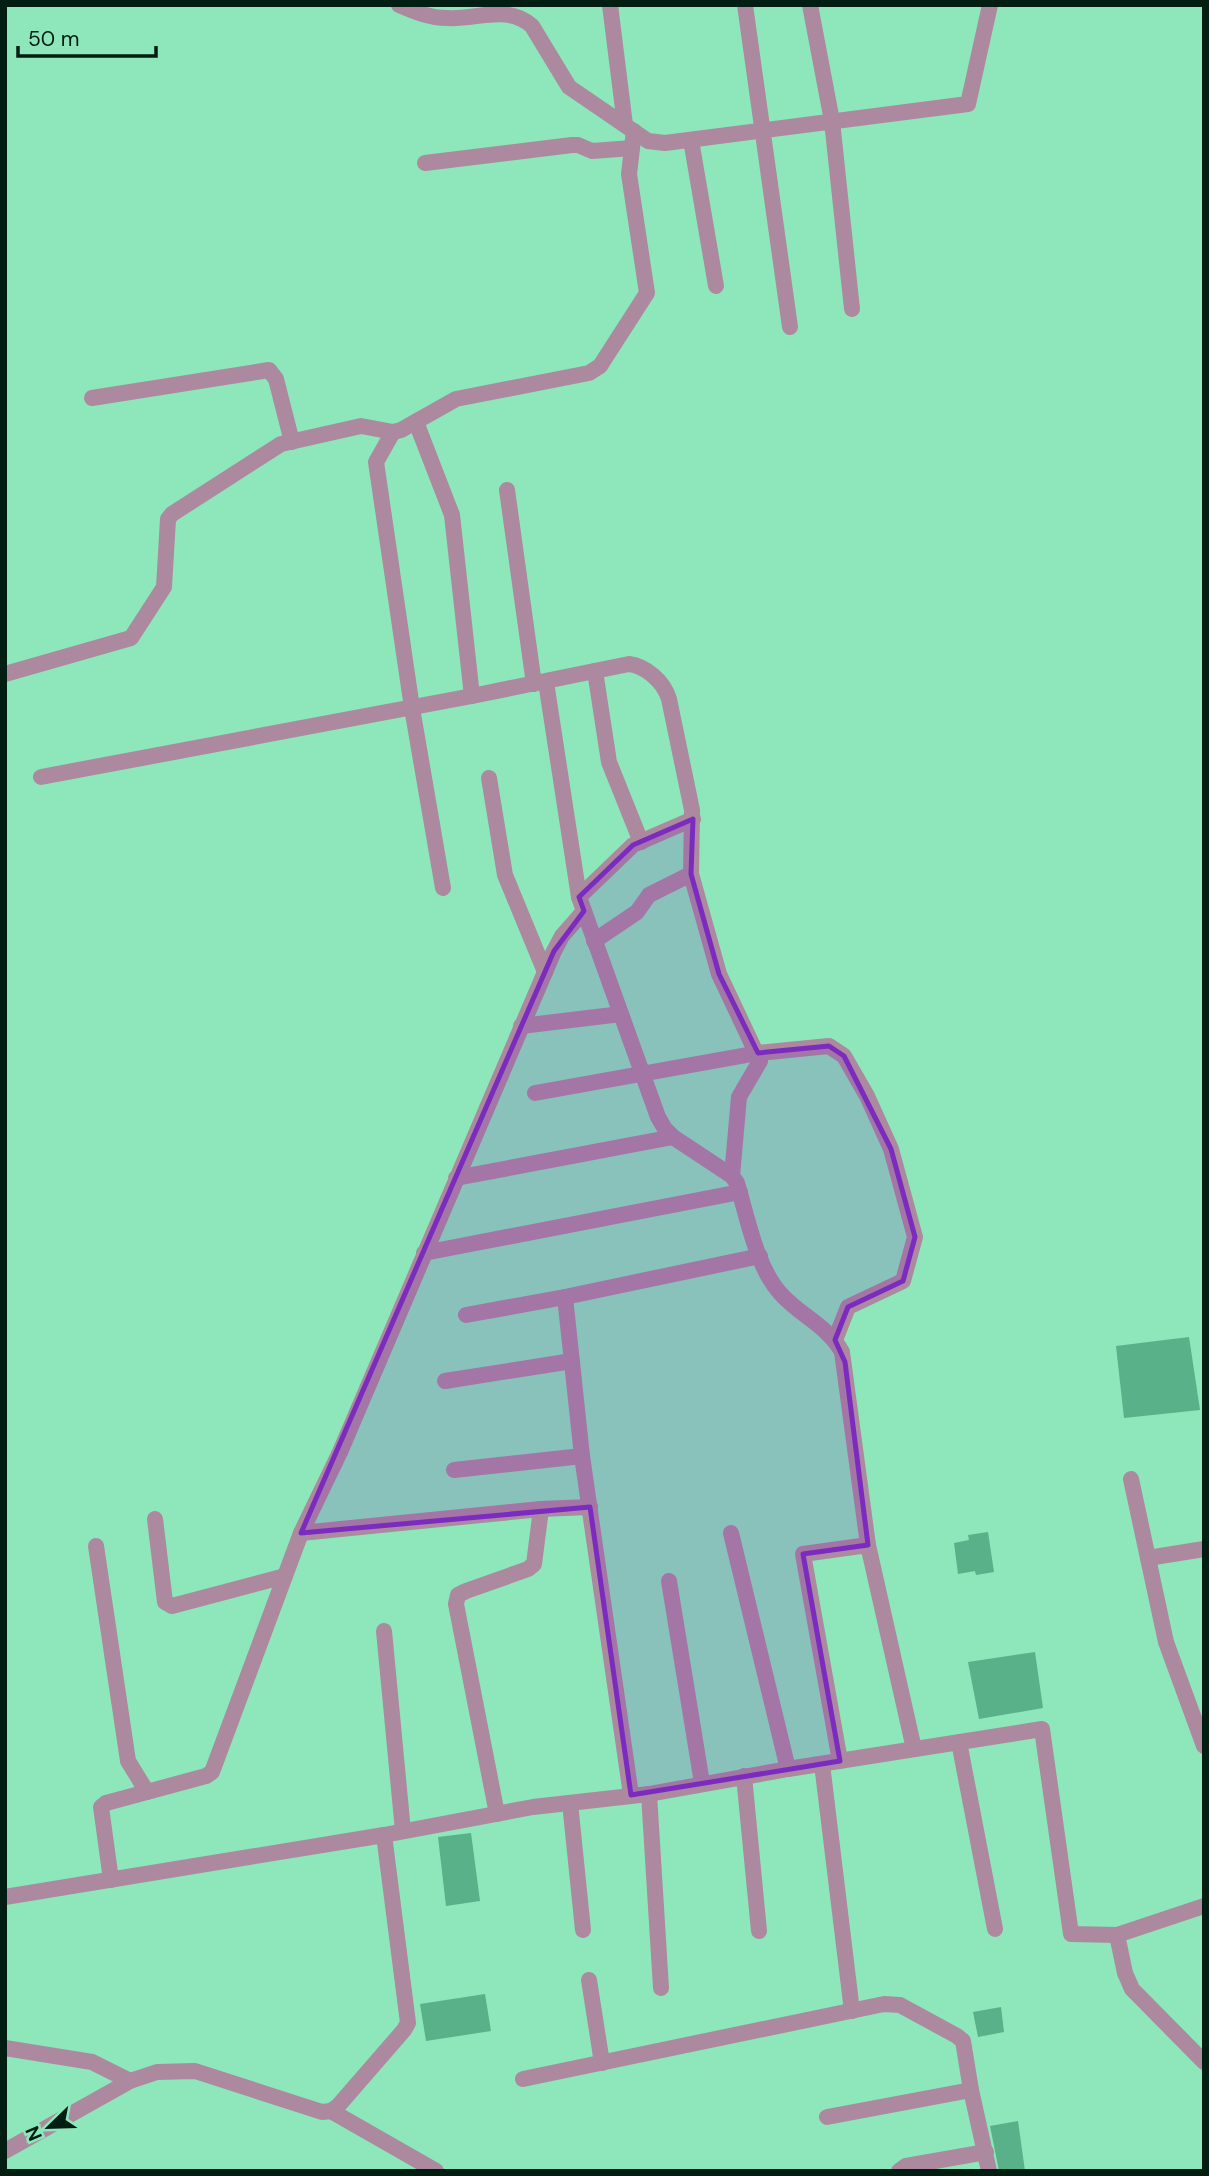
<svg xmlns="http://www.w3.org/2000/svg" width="1209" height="2176" viewBox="0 0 1209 2176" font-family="'DM Sans',sans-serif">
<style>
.building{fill:#58b188}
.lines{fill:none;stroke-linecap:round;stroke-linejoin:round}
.minor{stroke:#ad899f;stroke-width:16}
.marked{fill:#7b2cbf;fill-opacity:0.2;stroke:#7b2cbf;stroke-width:5;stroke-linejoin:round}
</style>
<rect width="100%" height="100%" fill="#8de7bb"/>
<!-- building -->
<g class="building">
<polygon points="1189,1337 1200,1410 1124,1418 1116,1346"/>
<polygon points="988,1532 994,1572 976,1575 975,1571 958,1574 954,1543 969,1540 968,1535"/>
<polygon points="1035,1652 1043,1708 979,1719 968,1662"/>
<polygon points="471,1833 480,1901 446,1906 438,1837"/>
<polygon points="485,1994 491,2031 426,2041 420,2004"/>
<polygon points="1001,2007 1004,2032 978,2037 973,2012"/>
<polygon points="1018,2121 1025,2171 999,2171 990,2126"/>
</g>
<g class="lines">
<!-- minor -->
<g class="minor">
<path d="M399,5C415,12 430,18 447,18C477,20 507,4 532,26L569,87L648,141L665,143L968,104L990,5"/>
<polyline points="610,5 625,125"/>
<polyline points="745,5 790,327"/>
<polyline points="810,5 832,121 852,309"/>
<polyline points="691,140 716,286"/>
<polyline points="425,163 572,145 578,145 592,151 632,148"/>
<polyline points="92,398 269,370 276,379 292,442"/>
<polyline points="416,422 452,515 472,696"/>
<polyline points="393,432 376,462 412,708 443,888"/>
<polyline points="507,490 534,684"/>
<polyline points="595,671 609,762 641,842"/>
<polyline points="5,674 131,638 164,587 168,519 172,514 281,444 361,426 393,432 401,430 456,399 589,373 600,366 647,293 629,174 634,131"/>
<path d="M546,682L579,897L658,1117L665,1129L673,1137L732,1176L737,1183C747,1216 756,1266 780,1293C799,1315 828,1326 842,1352L868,1545"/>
<path d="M41,777L472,696L629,664C646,666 664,682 669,699L692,810L691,874L719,974L760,1061L739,1097L732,1176"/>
<polyline points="489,778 505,875 545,972"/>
<polyline points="579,897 633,845 693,819"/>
<polyline points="594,941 637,912 649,895 691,874"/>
<polyline points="521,1026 621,1014"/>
<polyline points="535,1093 758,1053 829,1046 844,1056 867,1096 891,1149 915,1237 903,1281 848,1307 835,1340"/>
<polyline points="456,1178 673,1137"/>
<polyline points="424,1253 740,1192"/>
<polyline points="565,1297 582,1456 631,1795"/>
<polyline points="466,1315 565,1297 760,1256"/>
<polyline points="445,1381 572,1361"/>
<polyline points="454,1470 582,1456"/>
<polyline points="1131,1479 1166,1642 1204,1746"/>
<polyline points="155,1519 165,1602 172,1606 285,1576"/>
<polyline points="301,1533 541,1509 590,1507"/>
<polyline points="731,1533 788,1769 1042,1729 1071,1934 1117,1935 1204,1906"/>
<polyline points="96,1546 128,1761 147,1792"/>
<polyline points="1148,1558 1204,1549"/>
<polyline points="669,1581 702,1783"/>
<polyline points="384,1631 403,1831"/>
<polyline points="959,1742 995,1929"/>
<polyline points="840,1761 803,1554 868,1545 914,1749"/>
<polyline points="822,1764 852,2011"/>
<polyline points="744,1776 759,1931"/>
<polyline points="649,1794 661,1988"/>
<polyline points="570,1803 583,1930"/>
<polyline points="497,1814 456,1604 458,1595 466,1591 528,1569 534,1564 541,1509"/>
<polyline points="111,1880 101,1807 106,1803 206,1776 212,1772 301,1533 340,1452 554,951 562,936 584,911"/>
<polyline points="5,1897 384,1835 533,1807 649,1794 788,1769"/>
<polyline points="1117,1935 1125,1973 1132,1989 1204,2062"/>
<polyline points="589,1980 602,2063"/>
<polyline points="5,2048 92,2062 130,2081"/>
<polyline points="523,2079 884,2004 900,2005 957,2036 963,2041 971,2090"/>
<polyline points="331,2111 436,2171"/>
<polyline points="827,2117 971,2090 989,2171"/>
<polyline points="5,2151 130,2081 157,2072 195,2071 322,2112 331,2111 338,2106 404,2030 408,2023 384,1835"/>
<polyline points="899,2171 906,2166 986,2152"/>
</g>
</g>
<!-- marked area -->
<path class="marked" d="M693,819L691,874L719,974L758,1053L829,1046L844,1056L891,1149L915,1237L903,1281L848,1307L835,1340L845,1362L868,1545L803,1554L840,1761L631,1795L590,1507L301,1533L554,951L584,911L579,897L633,845Z"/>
<!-- border -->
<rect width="1209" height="2176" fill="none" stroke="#021d11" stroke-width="14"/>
<!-- north arrow -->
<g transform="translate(49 2127) rotate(247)" stroke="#8de7bb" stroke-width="5" paint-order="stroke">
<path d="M0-5L12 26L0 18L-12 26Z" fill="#021d11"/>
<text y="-10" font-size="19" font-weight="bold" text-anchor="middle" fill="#021d11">N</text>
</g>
<!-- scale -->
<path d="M18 46v10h138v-10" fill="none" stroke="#021d11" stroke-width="3.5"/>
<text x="28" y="46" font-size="21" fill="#021d11" stroke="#8de7bb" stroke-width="5" paint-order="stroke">50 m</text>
</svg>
